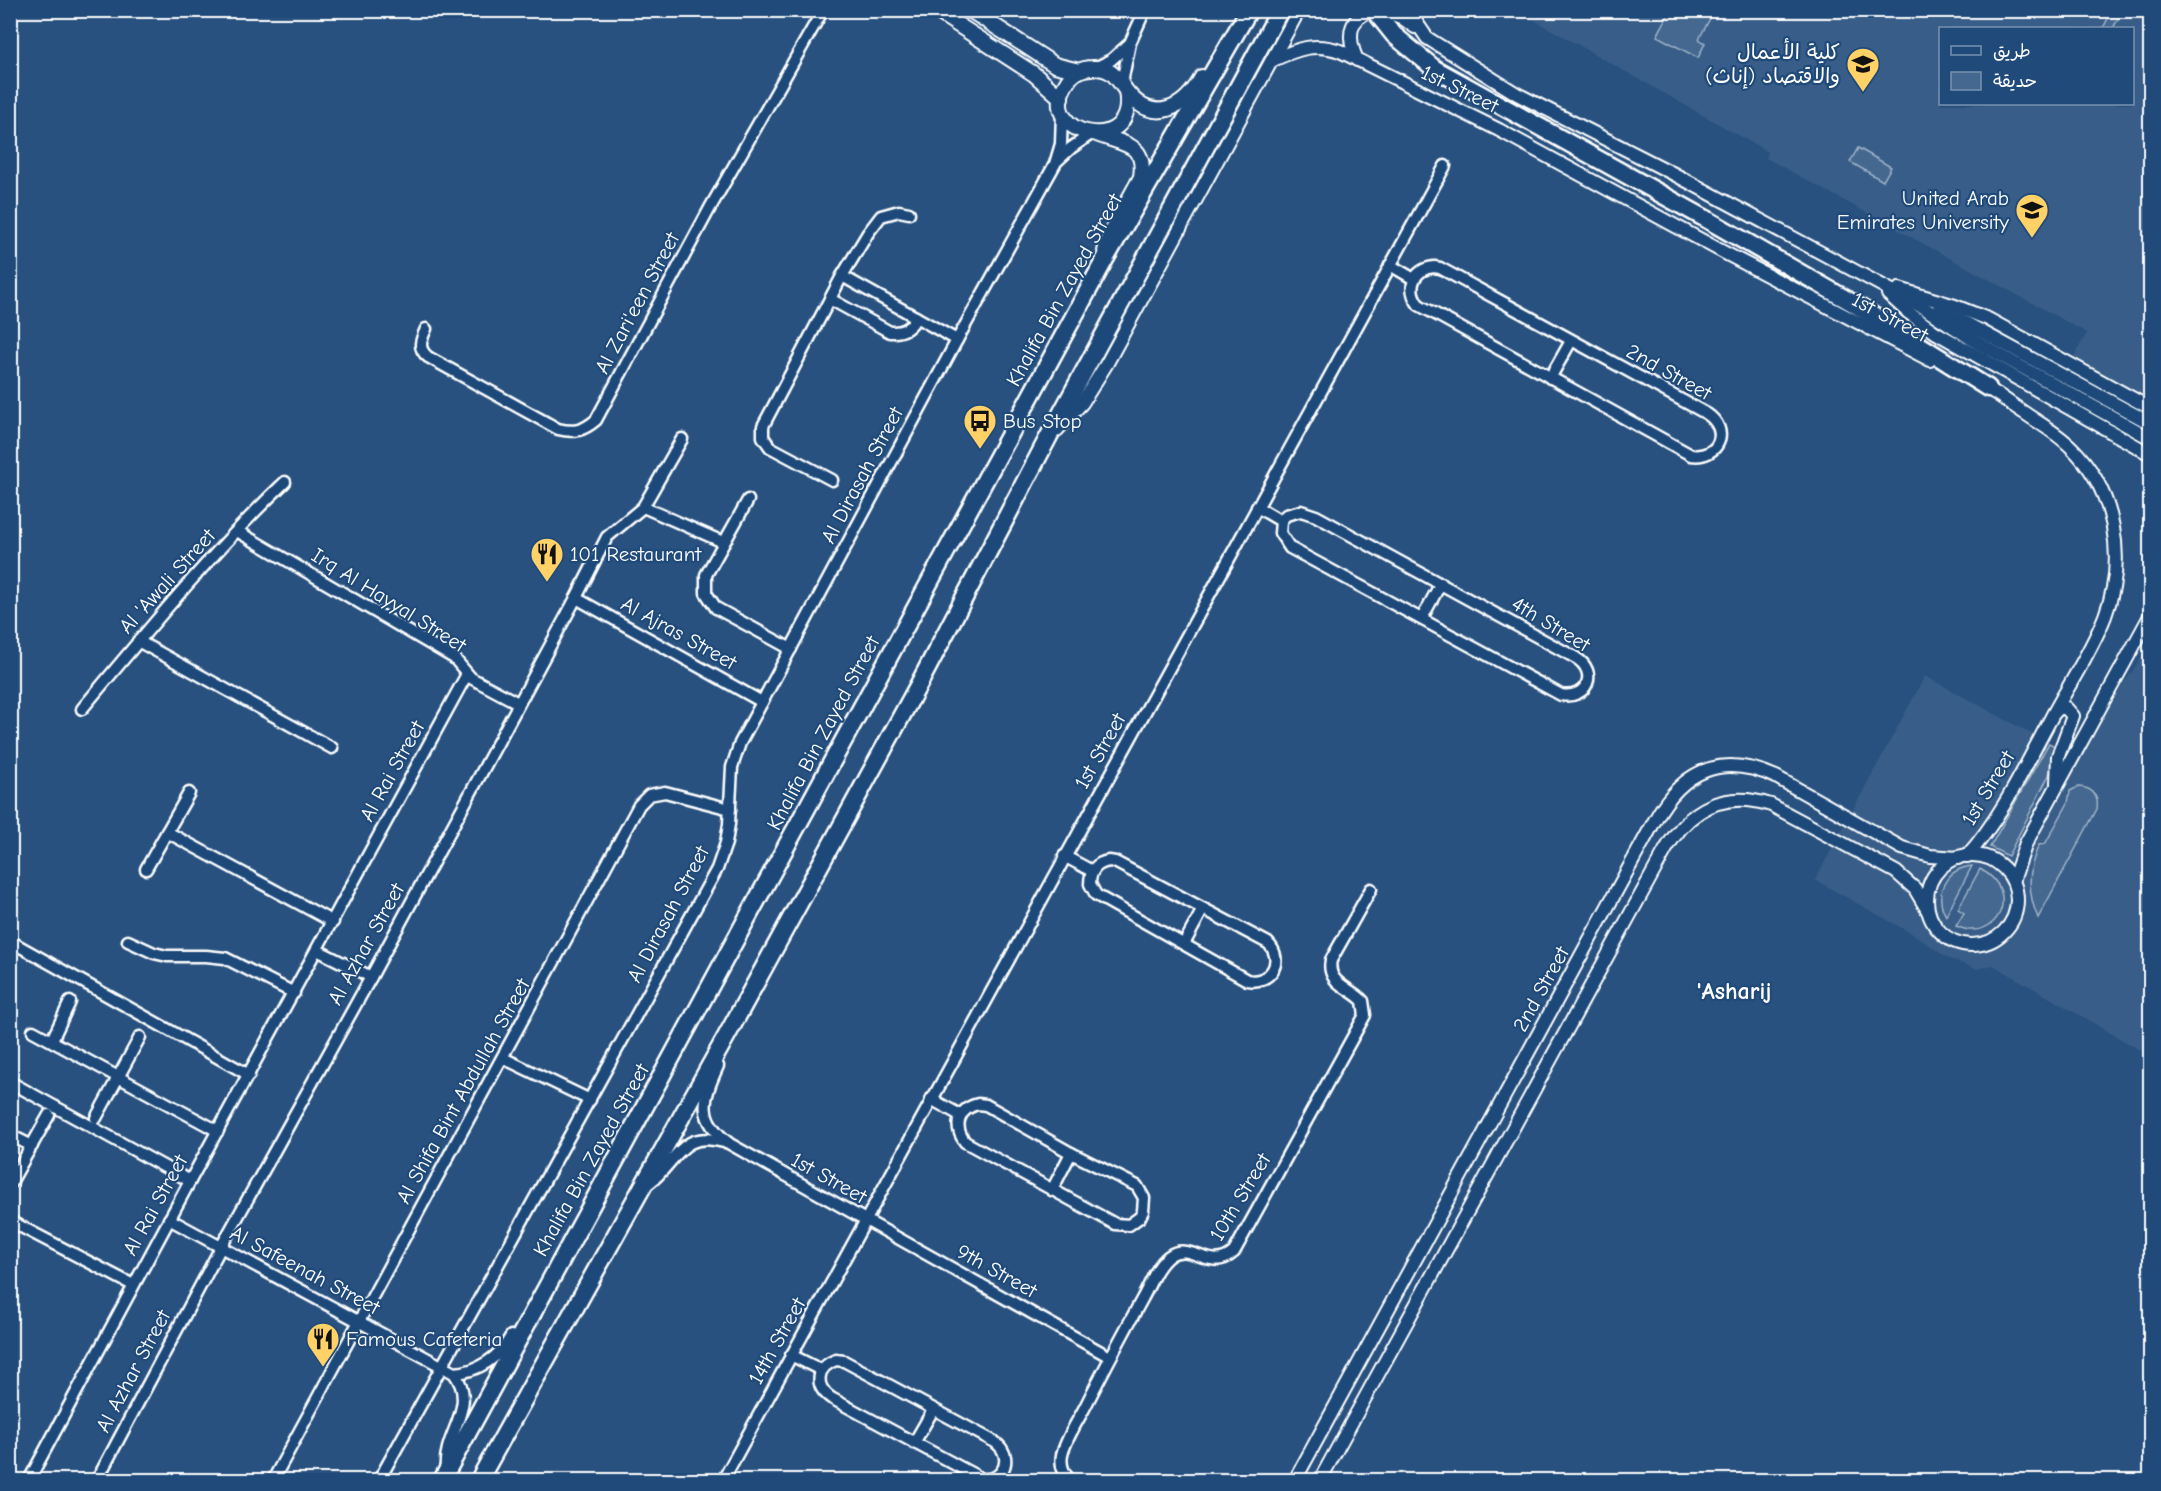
<svg xmlns="http://www.w3.org/2000/svg" width="2161" height="1491" viewBox="0 0 2161 1491" font-family="'Comic Neue','Playpen Sans Arabic',sans-serif">
<style>
.built{fill:#375d88;fill-rule:evenodd}
.green{fill:#446890;stroke:#a2b4c8;stroke-width:1.5}
.lines{fill:none;stroke-linecap:round;stroke-linejoin:round}
.minor-casing{stroke:#fff;stroke-width:15}
.tertiary-casing{stroke:#fff;stroke-width:16}
.secondary-casing{stroke:#fff;stroke-width:18}
.trunk-casing{stroke:#fff;stroke-width:21}
.minor{stroke:#1f4a7a;stroke-width:10}
.tertiary{stroke:#1f4a7a;stroke-width:12}
.secondary{stroke:#1f4a7a;stroke-width:14}
.trunk{stroke:#1f4a7a;stroke-width:16}
.labels{text-anchor:middle;stroke-width:4.5;stroke-linejoin:round;paint-order:stroke}
.poi-label{font-size:21px;fill:#fff;stroke:#1f4a7a;text-anchor:start}
.street-label{font-size:21px;fill:#fff;stroke:#1f4a7a}
.quarter-label{font-size:24px;font-weight:bold;fill:#fff;stroke:#1f4a7a}
</style>
<rect width="100%" height="100%" fill="#28517f"/>
<filter id="ink" filterUnits="userSpaceOnUse"><feTurbulence type="fractalNoise" baseFrequency=".0167" numOctaves="2"/><feDisplacementMap in="SourceGraphic" scale="12" xChannelSelector="R" yChannelSelector="G"/><feConvolveMatrix kernelMatrix="1 2 1 2 8 2 1 2 1" color-interpolation-filters="sRGB"/></filter>
<g filter="url(#ink)">
<!-- built -->
<g class="built">
<path d="M1518,11H2150V401L2073,358L2087,333L1766,158L1768,152ZM1940,28H2132V104H1940Z"/>
<polygon points="2150,646 2150,1056 1993,965 1977,969 1947,958 1918,937 1815,880 1925,676 2080,760 2122,686"/>
</g>
<!-- green -->
<g class="green">
<polygon points="1671,10 1714,11 1699,39 1705,43 1698,58 1657,36"/>
<polygon points="2112,11 2123,11 2113,28 2103,28"/>
<polygon points="1858,148 1891,167 1883,181 1850,162"/>
<path d="M2049,743L2055,746C2048,757 2053,763 2049,775L2008,856L1990,847Z"/>
<path d="M2078,787C2092,787 2099,796 2097,809L2038,918C2027,893 2027,870 2039,845L2045,844L2068,803L2070,791Z"/>
<path d="M1972,866L1946,916C1933,893 1946,869 1972,866Z"/>
<path d="M1980,869C2024,892 1996,945 1956,926L1964,913L1958,909Z"/>
</g>
<g class="lines">
<!-- minor casing -->
<g class="minor-casing">
<g id="minor">
<polyline points="1095,68 1111,60 1128,45"/>
<polyline points="1122,82 1130,43 1145,10"/>
<polyline points="1057,161 1071,148 1091,134"/>
<polyline points="1390,265 1414,279"/>
<path d="M1434,267L1440,268L1707,414C1731,430 1719,459 1691,455L1419,305C1406,289 1413,269 1434,267Z"/>
<polyline points="842,276 957,340"/>
<path d="M830,299L890,332C903,333 911,328 916,317"/>
<path d="M426,329C421,340 417,348 428,357L558,429C574,433 583,431 596,420L710,208L823,10"/>
<polyline points="1550,378 1571,341"/>
<polyline points="832,480 770,447 763,437 763,426 842,276 868,233 881,216 899,211 909,213"/>
<polyline points="748,500 706,575 706,593 716,608 791,649"/>
<polyline points="643,507 723,542"/>
<polyline points="1257,507 1281,521"/>
<path d="M1301,511L1316,516L1576,658C1599,672 1587,700 1561,695L1290,548L1280,533L1281,521L1286,515Z"/>
<polyline points="237,531 454,658 471,678 518,703"/>
<polyline points="576,598 762,702"/>
<polyline points="1422,618 1441,583"/>
<polyline points="138,641 332,748"/>
<path d="M82,709C147,631 212,552 285,482"/>
<polyline points="167,832 333,922"/>
<polyline points="1064,856 1092,871"/>
<path d="M1109,861L1115,862L1268,943C1285,960 1271,985 1247,980L1096,895L1090,884C1090,871 1096,863 1109,861Z"/>
<polyline points="146,869 189,793"/>
<polyline points="10,941 249,1075"/>
<polyline points="128,941 154,953 167,956 206,956 225,958 294,993"/>
<polyline points="1184,944 1203,909"/>
<polyline points="317,950 371,977"/>
<polyline points="33,1031 218,1131"/>
<polyline points="52,1040 70,1002"/>
<polyline points="503,1058 590,1100"/>
<path d="M718,1066C702,1101 697,1119 730,1144L1110,1357"/>
<polyline points="10,1082 190,1181"/>
<polyline points="931,1099 960,1115"/>
<path d="M978,1104L986,1105L1071,1153L1137,1186L1144,1198L1143,1211L1140,1217L1129,1225L1115,1224L965,1142C953,1126 958,1109 978,1104Z"/>
<polyline points="96,1118 140,1037"/>
<polyline points="10,1135 32,1146"/>
<polyline points="10,1184 49,1115"/>
<path d="M648,1184C677,1163 680,1129 724,1142"/>
<polyline points="1052,1190 1071,1153"/>
<path d="M169,1219L454,1373C479,1406 443,1434 446,1467"/>
<polyline points="10,1221 133,1285"/>
<polyline points="791,1355 821,1370"/>
<path d="M836,1360L844,1361L995,1442C1014,1456 1005,1481 982,1479L831,1398C814,1386 816,1367 836,1360Z"/>
<path d="M454,1373C478,1372 500,1357 511,1336"/>
<polyline points="914,1443 933,1410"/>
<polyline points="29,1480 190,1181 467,674"/>
<polyline points="97,1480 221,1247 371,977 576,598 607,537 643,507 682,439"/>
<polyline points="273,1480 639,805 649,795 665,792 730,809"/>
<polyline points="379,1480 717,869 726,843 729,824 732,767 740,743 957,340 1055,164 1061,144 1062,113"/>
<polyline points="723,1480 1445,166"/>
<path d="M1070,1480C1063,1473 1060,1465 1062,1455C1066,1438 1078,1421 1086,1405C1104,1369 1123,1334 1142,1299C1150,1285 1156,1266 1169,1256C1191,1240 1210,1274 1234,1252L1365,1015L1363,1001C1350,987 1326,984 1331,960L1371,889"/>
</g>
</g>
<!-- tertiary casing -->
<g class="tertiary-casing">
<g id="tertiary">
<polyline points="1382,10 1401,17 1415,27"/>
<polyline points="1408,10 1427,38 1517,94 1674,174 1924,308 1978,343 2150,438"/>
<path d="M1273,60C1297,49 1315,42 1340,51L1499,130L1725,253L1930,360"/>
<path d="M1357,60C1348,40 1346,19 1372,10"/>
<polyline points="1899,289 1955,306 1988,319 2150,408"/>
<polyline points="1888,294 1909,313 1935,332 2150,454"/>
<polyline points="1937,311 1962,321 2150,423"/>
<polyline points="1057,430 1082,403 1107,363 1299,10"/>
<polyline points="2054,713 2059,708 2066,708 2073,716 2058,756 2057,783"/>
<circle cx="1972" cy="900" r="45"/>
<path d="M1967,856C2002,817 2025,766 2050,720C2068,686 2091,652 2105,616C2127,558 2115,490 2071,447C2057,433 2039,423 2023,412C2009,403 1996,392 1981,385"/>
<polyline points="2013,881 2026,843 2150,616"/>
<path d="M1295,1480L1655,820C1683,769 1722,753 1776,777L1902,848L1930,856L1958,858"/>
<path d="M1320,1480L1666,849C1690,808 1725,790 1771,805L1896,872L1915,889L1928,911"/>
</g>
</g>
<!-- secondary casing -->
<g class="secondary-casing">
<g id="secondary">
<polyline points="935,10 1034,74 1061,98"/>
<polyline points="970,10 1055,65 1079,71"/>
<path d="M1126,91C1139,159 1034,136 1066,84C1071,74 1081,68 1092,68C1113,67 1116,78 1127,92C1154,126 1185,108 1202,77"/>
<path d="M1097,134C1120,144 1147,142 1141,177L1113,228L1105,251"/>
</g>
</g>
<!-- trunk casing -->
<g class="trunk-casing">
<g id="trunk">
<polyline points="1374,10 1394,35 1435,69 1708,220 1851,302 1988,388"/>
<polyline points="442,1480 1104,261 1249,10"/>
<polyline points="479,1480 726,1037 919,684 1049,436 1280,10"/>
</g>
</g>
<!-- minor -->
<use href="#minor" class="minor"/>
<!-- tertiary -->
<use href="#tertiary" class="tertiary"/>
<!-- secondary -->
<use href="#secondary" class="secondary"/>
<!-- trunk -->
<use href="#trunk" class="trunk"/>
</g>
</g>
<!-- icons -->
<defs>
<g id="university-pin" transform="scale(1.725)"><path d="M0 17L-7.5 6A9.5 9.5 0 1 1 7.5 6Z" fill="#ffd166" stroke="#1f4a7a"/><path d="M0-5L7-2L0 1L-7-2ZM-4 1L0 2.5L4 1V4Q0 6-4 4Z" fill="#111"/></g>
<g id="bus-pin" transform="scale(1.725)"><path d="M0 17L-7.5 6A9.5 9.5 0 1 1 7.5 6Z" fill="#ffd166" stroke="#1f4a7a"/><path d="M-5-6H5V4H4V6H2V4H-2V6H-4V4H-5ZM-3.5-4V0h7V-4ZM-3.5 1.2v1.5H-2V1.2ZM2 1.2v1.5H3.5V1.2Z" fill="#111"/></g>
<g id="restaurant-pin" transform="scale(1.725)"><path d="M0 17L-7.5 6A9.5 9.5 0 1 1 7.5 6Z" fill="#ffd166" stroke="#1f4a7a"/><path d="M-5-6h1v4h1v-4h1v4h1v-4h1v5L-1.5 .5V6h-2V.5L-5-1ZM5-6V6H3V1.5H1.5Q1.5-4 5-6Z" fill="#111"/></g>
</defs>
<g fill-rule="evenodd">
<use href="#university-pin" x="1863" y="64"/>
<use href="#university-pin" x="2032" y="210"/>
<use href="#bus-pin" x="980" y="421"/>
<use href="#restaurant-pin" x="547" y="554"/>
<use href="#restaurant-pin" x="323" y="1339"/>
</g>
<g class="labels">
<!-- poi labels -->
<g class="poi-label">
<text x="1840" y="59" text-anchor="end">كلية الأعمال<tspan x="1840" dy="24">والاقتصاد (إناث)</tspan></text>
<text x="2009" y="205" text-anchor="end">United Arab<tspan x="2009" dy="24">Emirates University</tspan></text>
<text x="1003" y="428">Bus Stop</text>
<text x="570" y="561">101 Restaurant</text>
<text x="346" y="1346">Famous Cafeteria</text>
</g>
<!-- street labels -->
<g class="street-label">
<text transform="translate(1460 89) rotate(26)" y="7">1st Street</text>
<text transform="translate(1064 290) rotate(-61)" y="7">Khalifa Bin Zayed Street</text>
<text transform="translate(637 303) rotate(-62)" y="7">Al Zari'een Street</text>
<text transform="translate(1890 317) rotate(28)" y="7">1st Street</text>
<text transform="translate(1669 372) rotate(29)" y="7">2nd Street</text>
<text transform="translate(862 475) rotate(-62)" y="7">Al Dirasah Street</text>
<text transform="translate(167 581) rotate(-48)" y="7">Al 'Awali Street</text>
<text transform="translate(389 600) rotate(32)" y="7">Irq Al Hayyal Street</text>
<text transform="translate(1551 624) rotate(31)" y="7">4th Street</text>
<text transform="translate(679 633) rotate(29)" y="7">Al Ajras Street</text>
<text transform="translate(823 733) rotate(-62)" y="7">Khalifa Bin Zayed Street</text>
<text transform="translate(1100 751) rotate(-61)" y="7">1st Street</text>
<text transform="translate(392 771) rotate(-61)" y="7">Al Rai Street</text>
<text transform="translate(1988 788) rotate(-59)" y="7">1st Street</text>
<text transform="translate(668 914) rotate(-62)" y="7">Al Dirasah Street</text>
<text transform="translate(366 944) rotate(-61)" y="7">Al Azhar Street</text>
<text transform="translate(1541 989) rotate(-61)" y="7">2nd Street</text>
<text transform="translate(463 1091) rotate(-61)" y="7">Al Shifa Bint Abdullah Street</text>
<text transform="translate(591 1160) rotate(-61)" y="7">Khalifa Bin Zayed Street</text>
<text transform="translate(829 1178) rotate(29)" y="7">1st Street</text>
<text transform="translate(1240 1197) rotate(-59)" y="7">10th Street</text>
<text transform="translate(155 1205) rotate(-61)" y="7">Al Rai Street</text>
<text transform="translate(305 1270) rotate(28)" y="7">Al Safeenah Street</text>
<text transform="translate(997 1271) rotate(29)" y="7">9th Street</text>
<text transform="translate(777 1341) rotate(-61)" y="7">14th Street</text>
<text transform="translate(133 1371) rotate(-62)" y="7">Al Azhar Street</text>
</g>
<!-- quarter labels -->
<g class="quarter-label">
<text x="1734" y="999">'Asharij</text>
</g>
</g>
<!-- margin -->
<rect width="2161" height="1491" fill="none" stroke="#1f4a7a" stroke-width="36"/>
<rect x="18" y="18" width="2125" height="1455" fill="none" stroke="#fff" stroke-width="2" filter="url(#ink)"/>
<!-- legend -->
<rect x="1939" y="27" width="195" height="78" fill="#1f4a7a" stroke="#7992af" stroke-width="1.5"/>
<rect x="1951" y="46" width="30" height="9" fill="#1f4a7a" stroke="#7992af" stroke-width="1.5"/>
<text x="1993" y="57" font-size="18" fill="#ffffff">طريق</text>
<rect x="1951" y="72" width="30" height="18" fill="#446890" stroke="#7992af" stroke-width="1.5"/>
<text x="1993" y="87" font-size="18" fill="#ffffff">حديقة</text>
</svg>
